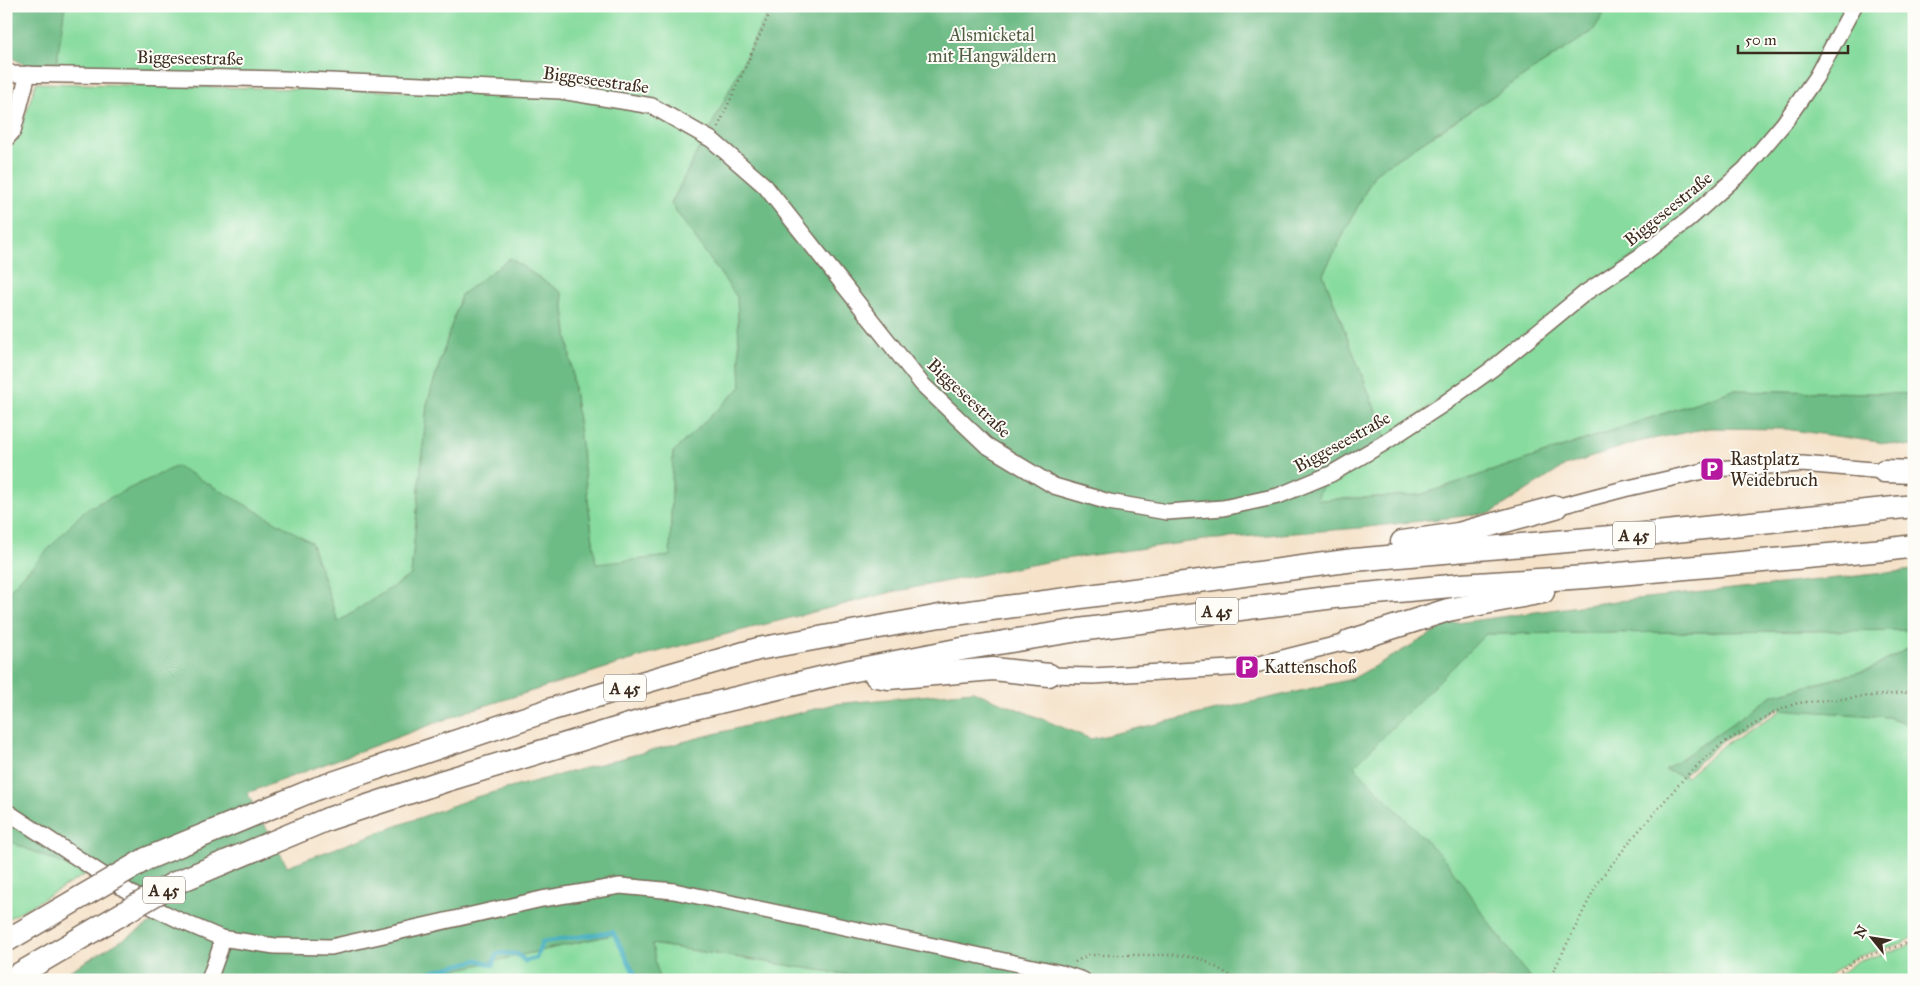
<svg xmlns="http://www.w3.org/2000/svg" width="1920" height="986" viewBox="0 0 1920 986" font-family="'IM FELL Great Primer',serif">
<style>
.green{fill:#87db9e;stroke:#61825e}
.forest{fill:#6dbb85;stroke:#547252}
.lines{fill:none;stroke-linecap:round;stroke-linejoin:round}
.stream{stroke:#42aec0;stroke-width:4.5}
.minor-casing{stroke:#7c6a5a;stroke-width:18}
.highway-casing{stroke:#7c6a5a;stroke-width:25}
.path{stroke:#7c6a5a;stroke-width:2.5;stroke-dasharray:1 4;stroke-linecap:butt}
.minor{stroke:#fff;stroke-width:15}
.highway{stroke:#fff;stroke-width:22}
.highway-bridge-casing{stroke:#7c6a5a;stroke-width:25;stroke-linecap:butt}
.highway-bridge{stroke:#fff;stroke-width:22}
.labels{text-anchor:middle;stroke-width:4;stroke-linejoin:round;paint-order:stroke}
.shield{fill:#fdfcf7;stroke:#75695f;stroke-width:1}
.shield-label{font-size:16px;font-weight:bold;fill:#3b2a1e}
.park-label{font-size:18px;fill:#525f44;stroke:#fdfcf7}
.street-label{font-size:18px;fill:#3b2a1e;stroke:#fdfcf7}
.poi-label{font-size:18px;fill:#3b2a1e;stroke:#fdfcf7;text-anchor:start}
</style>
<rect width="100%" height="100%" fill="#fdfcf7"/>
<filter id="ink" filterUnits="userSpaceOnUse"><feTurbulence type="fractalNoise" baseFrequency=".02" numOctaves="2"/><feDisplacementMap in="SourceGraphic" scale="10" xChannelSelector="R" yChannelSelector="G"/><feConvolveMatrix kernelMatrix="1 2 1 2 8 2 1 2 1" color-interpolation-filters="sRGB"/></filter>
<filter id="wash" filterUnits="userSpaceOnUse"><feTurbulence type="fractalNoise" baseFrequency=".0096" numOctaves="4" result="noise"/><feDisplacementMap in="SourceGraphic" scale="20" xChannelSelector="R" yChannelSelector="G"/><feGaussianBlur stdDeviation="1.12" result="paint"/><feColorMatrix in="noise" values="0 0 0 0 0 0 0 0 0 0 0 0 0 0 0 0 0 1.4 0 .05"/><feComposite in="paint" operator="in"/></filter>
<g filter="url(#wash)">
<rect width="100%" height="100%" fill="#f5e2c9"/>
<!-- green -->
<g class="green">
<polygon points="64,6 771,6 708,133 654,103 56,68"/>
<polygon points="1608,6 1851,6 1813,76 1742,167 1686,217 1489,365 1386,438 1323,274 1375,173 1593,31"/>
<polygon points="1858,6 1914,6 1914,394 1734,390 1420,495 1316,500 1323,482 1332,479 1746,172"/>
<polygon points="36,83 561,95 651,108 704,138 671,204 737,297 741,388 673,452 670,556 596,565 562,293 510,259 461,295 427,404 411,575 338,622 311,542 34,564 6,594 6,152 18,138"/>
<polygon points="1914,630 1914,645 1871,669 1773,695 1665,770 1687,777 1723,745 1784,709 1888,717 1914,726 1914,936 1903,943 1854,958 1822,980 1532,980 1354,766 1486,634"/>
<polygon points="6,840 86,874 6,920"/>
<polygon points="616,934 638,980 422,980 446,972"/>
<polygon points="1914,942 1914,980 1832,980 1856,962 1903,948"/>
<polygon points="651,944 882,980 659,980"/>
</g>
<!-- forest -->
<g class="forest">
<polygon points="6,6 65,6 56,68 30,68 6,54"/>
<polygon points="771,6 1608,6 1593,31 1375,173 1323,274 1386,438 1327,474 1317,500 1420,495 1734,390 1914,394 1914,447 1785,429 1709,428 1637,442 1565,466 1491,513 1359,528 1204,540 1056,560 892,592 657,652 468,711 247,793 287,866 476,797 694,739 835,704 973,691 1091,739 1352,679 1449,624 1608,602 1914,570 1914,630 1486,634 1354,766 1446,861 1516,960 1532,980 882,980 652,944 659,980 638,980 615,934 446,972 422,980 54,980 158,919 86,874 6,840 6,594 86,509 177,466 311,542 338,622 411,575 427,404 461,295 510,258 562,293 596,564 670,556 673,452 741,387 737,297 671,204 704,138 708,133"/>
<polygon points="1914,645 1914,726 1888,717 1778,709 1721,742 1683,776 1665,770 1773,695 1871,669"/>
</g>
<g class="lines">
<!-- stream -->
<polyline class="stream" points="400,980 478,960 493,965 497,953 517,954 525,961 536,958 542,942 613,932 638,980"/>
</g>
</g>
<g filter="url(#ink)">
<g class="lines">
<!-- minor casing -->
<g class="minor-casing">
<g id="minor">
<polyline points="6,71 13,74 283,79 561,91 652,106 712,140 765,186 922,384 986,445 1054,486 1109,502 1167,512 1223,508 1278,496 1331,474 1384,443 1442,405 1492,369 1585,293 1639,257 1688,220 1745,169 1784,123 1816,77 1854,6"/>
<polyline points="6,139 13,131 28,74"/>
<polyline points="1556,507 1624,489 1712,469 1802,464 1884,471"/>
<polyline points="1049,675 1093,676 1247,667 1350,641"/>
<polyline points="6,811 152,907 181,921 221,938 275,946 331,947 542,899 620,886 674,891 1061,973 1083,980"/>
<polyline points="209,980 220,949 221,938"/>
</g>
</g>
<!-- highway casing -->
<g class="highway-casing">
<g id="highway">
<polyline points="1884,471 1914,472"/>
<polyline points="1402,542 1458,534 1556,507"/>
<polyline points="1350,641 1448,610 1543,592"/>
<polyline points="876,676 888,678 993,669 1049,675"/>
<polyline points="318,788 552,709 758,649 940,616 1354,560 1656,533 1914,506"/>
<polyline points="328,819 444,781 652,718 850,671 962,649 1079,630 1334,597 1461,585 1586,577 1884,550 1914,546"/>
</g>
</g>
<!-- path -->
<g class="path">
<polyline points="718,127 773,6"/>
<polyline points="1075,962 1088,955 1181,955 1202,959 1238,980"/>
<polyline points="1549,980 1598,882 1631,840 1686,776 1723,743 1777,711 1797,703 1914,692"/>
<polyline points="1829,980 1855,960 1904,944 1914,938"/>
</g>
<!-- minor -->
<use href="#minor" class="minor"/>
<!-- highway -->
<use href="#highway" class="highway"/>
<!-- highway-bridge casing -->
<g class="highway-bridge-casing">
<g id="highway-bridge">
<polyline points="6,941 146,859 318,788"/>
<polyline points="9,980 173,884 328,819"/>
</g>
</g>
<!-- highway-bridge -->
<use href="#highway-bridge" class="highway-bridge"/>
</g>
</g>
<!-- icons -->
<defs>
<g id="parking-square" transform="scale(1.25)"><rect x="-9" y="-9" width="18" height="18" rx="4" fill="#b5179e" stroke="#fdfcf7"/><path d="M-3.5-5.5H1a3.5 3.5 0 0 1 0 7H-1V5.5H-3.5ZM-1-3.4V-.6H.8a1.4 1.4 0 0 0 0-2.8Z" fill="#fff"/></g>
</defs>
<g fill-rule="evenodd">
<use href="#parking-square" x="1712" y="469"/>
<use href="#parking-square" x="1247" y="667"/>
</g>
<g class="labels">
<!-- shield labels -->
<g class="shield">
<rect x="1613" y="521.5" width="42" height="27" rx="4"/>
<rect x="1196" y="597.5" width="42" height="27" rx="4"/>
<rect x="604" y="674.5" width="42" height="27" rx="4"/>
<rect x="143" y="876.5" width="42" height="27" rx="4"/>
</g>
<g class="shield-label">
<text x="1634" y="541">A 45</text>
<text x="1217" y="617">A 45</text>
<text x="625" y="694">A 45</text>
<text x="164" y="896">A 45</text>
</g>
<!-- park labels -->
<g class="park-label">
<text x="992" y="41">Alsmicketal<tspan x="992" dy="21">mit Hangwäldern</tspan></text>
</g>
<!-- street labels -->
<g class="street-label">
<text transform="translate(190 58) rotate(1)" y="6">Biggeseestraße</text>
<text transform="translate(596 80) rotate(8)" y="6">Biggeseestraße</text>
<text transform="translate(1668 209) rotate(-39)" y="6">Biggeseestraße</text>
<text transform="translate(969 398) rotate(43)" y="6">Biggeseestraße</text>
<text transform="translate(1342 442) rotate(-29)" y="6">Biggeseestraße</text>
</g>
<!-- poi labels -->
<g class="poi-label">
<text x="1730" y="465">Rastplatz<tspan x="1730" dy="21">Weidebruch</tspan></text>
<text x="1264" y="673">Kattenschoß</text>
</g>
</g>
<!-- margin -->
<rect width="1920" height="986" fill="none" stroke="#fdfcf7" stroke-width="25"/>
<!-- north arrow -->
<g transform="translate(1872 938) rotate(300)" stroke="#fdfcf7" stroke-width="4" paint-order="stroke">
<path d="M0-4L9 19L0 12L-9 19Z" fill="#3b2a1e"/>
<text y="-8" font-size="14" font-weight="bold" text-anchor="middle" fill="#3b2a1e">N</text>
</g>
<!-- scale -->
<path d="M1738 45v8h110v-8" fill="none" stroke="#3b2a1e" stroke-width="2.5"/>
<text x="1745" y="45" font-size="15" fill="#3b2a1e" stroke="#fdfcf7" stroke-width="4" paint-order="stroke">50 m</text>
</svg>
